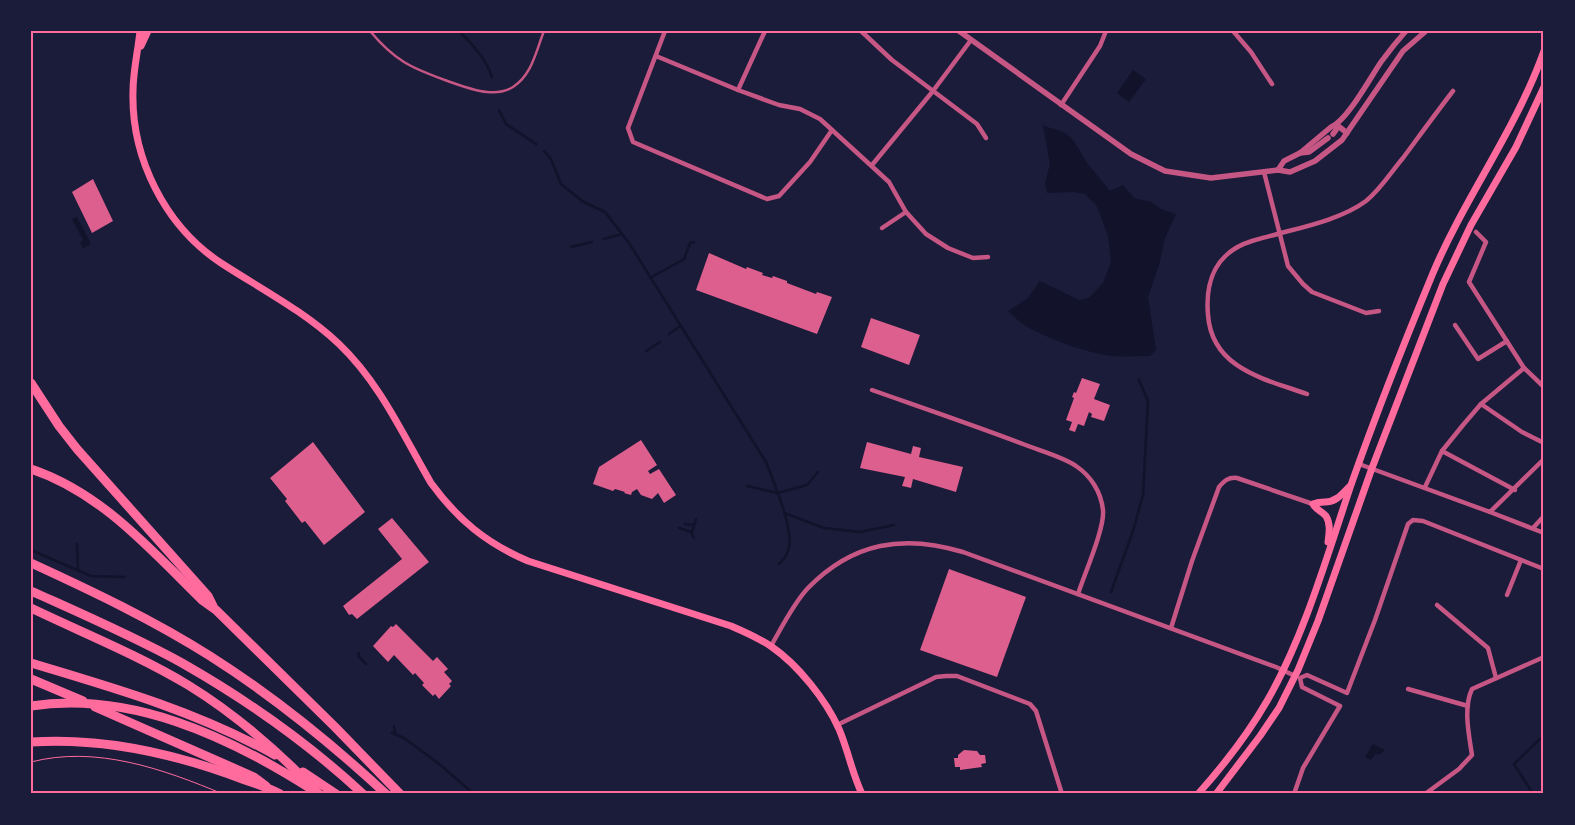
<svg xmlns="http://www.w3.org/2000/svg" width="1575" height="825" viewBox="0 0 1575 825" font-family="'Nunito Sans',sans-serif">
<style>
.water{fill:#12122b}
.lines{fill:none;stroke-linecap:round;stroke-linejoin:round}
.stream{stroke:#12122b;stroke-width:2.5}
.building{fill:#dd5f8e}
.path{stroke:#ff6b9d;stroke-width:1}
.service{stroke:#c65784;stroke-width:2.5}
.minor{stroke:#c65784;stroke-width:4.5}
.tertiary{stroke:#c65784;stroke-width:5.5}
.secondary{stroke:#ff6b9d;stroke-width:7}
.motorway{stroke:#ff6b9d;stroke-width:9}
.neatline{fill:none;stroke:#ff6b9d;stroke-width:2}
</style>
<rect width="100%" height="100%" fill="#1b1b3a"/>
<!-- water -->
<g class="water">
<polygon points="1133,70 1146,79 1129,102 1117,93"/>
<path d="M1043,125C1050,129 1059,129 1065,133C1077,141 1080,153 1088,164C1095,173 1103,182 1110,191L1123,185L1134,198L1151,202L1161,209L1176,214L1165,238L1159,265L1148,297L1156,350L1150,356C1136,356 1124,357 1111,356C1087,353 1042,337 1023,324C1017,320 1013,315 1008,311L1028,298L1040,281L1079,300L1089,298L1103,283L1111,262L1108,236L1097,206L1085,194L1073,192L1047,193L1045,183L1050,164Z"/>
<polygon points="77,217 91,244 83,248 80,243 83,240 72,219"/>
<polygon points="1373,744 1385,750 1382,753 1377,755 1376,753 1371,760 1365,757"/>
</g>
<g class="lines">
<!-- stream -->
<g class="stream">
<path d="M459,31C473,45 486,59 492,77"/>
<polyline points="499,110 506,124 536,144"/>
<path d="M544,151L551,159L561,184L582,201L605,212L629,243L766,462C773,480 794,530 789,548C787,555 784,560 779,564"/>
<polyline points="604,239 622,234"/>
<polyline points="571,247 592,242"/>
<polyline points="650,278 684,259 690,243 694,242"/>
<polyline points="669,334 680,326"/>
<polyline points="646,351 660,342"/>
<polyline points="747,486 778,493 807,485 818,472"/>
<polyline points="784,513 824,528 860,532 894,525"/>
<polyline points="685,524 693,525"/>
<polyline points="679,528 691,532 694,538"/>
<polyline points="692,532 696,519"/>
<polyline points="77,544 78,570"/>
<polyline points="31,550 91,576 124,577"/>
<polyline points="1111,592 1133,531 1143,495 1148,401 1139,380"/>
<polyline points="359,653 358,656 366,664"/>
<polyline points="394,726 395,733"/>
<polyline points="392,733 404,738 438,763 474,794"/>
<polyline points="1533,794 1514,764 1540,739 1544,737"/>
</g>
</g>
<!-- building -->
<g class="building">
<polygon points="93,179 113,221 92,233 72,192"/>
<polygon points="709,253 746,269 747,267 763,273 762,275 772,278 773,276 787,281 787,283 816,294 817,292 832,297 817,334 696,290"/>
<polygon points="871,318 920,335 909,365 861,347"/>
<polygon points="1082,378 1100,384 1094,399 1110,405 1104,421 1091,417 1092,414 1089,412 1084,426 1078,424 1075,432 1069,430 1072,422 1066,420 1074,398 1072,397 1074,392 1076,393"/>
<polygon points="641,440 657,465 648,471 650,474 659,469 676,495 664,503 658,493 652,499 641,495 637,489 632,492 631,495 624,493 625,492 615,489 613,491 593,484 599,467"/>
<polygon points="313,442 365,512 324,545 305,521 302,523 285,501 287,499 270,478"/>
<polygon points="867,442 911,454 913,446 921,448 919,457 963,467 956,492 913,479 911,488 907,487 902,486 905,477 860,468"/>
<polygon points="392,518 429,562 357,619 352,614 349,615 343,606 402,559 378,529"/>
<polygon points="949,569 1026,597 997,677 920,650"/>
<polygon points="396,624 433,661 437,657 448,669 444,672 452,681 449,684 451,686 439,699 435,694 433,696 422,685 424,683 415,673 413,675 394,655 388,662 373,646 391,626 393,627"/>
<polygon points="964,750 977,751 980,755 985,755 986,763 981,764 982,767 960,770 960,767 955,767 954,758 958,758 958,755"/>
</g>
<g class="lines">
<!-- path -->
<path class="path" d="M31,762C96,745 163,769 223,794"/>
<!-- service -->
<path class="service" d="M370,31C380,43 391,54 404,62C418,71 471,91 487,92C496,93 505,92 513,87C532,75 536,51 544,31"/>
<!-- minor -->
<g class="minor">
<polyline points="665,31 628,128 633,142 767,199 779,196 810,162 832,130"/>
<polyline points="861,31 892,60 977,124 986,138"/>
<polyline points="1233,31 1251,52 1272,84"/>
<polyline points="656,56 738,90 779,105 800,109 820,119 889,182 906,212 926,234 948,248 973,258 988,257"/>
<polyline points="738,90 765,31"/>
<polyline points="1061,105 1100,46 1106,31"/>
<polyline points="872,165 933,91 971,40"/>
<polyline points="1264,172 1288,266 1303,284 1312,292 1366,313 1379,311"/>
<polyline points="882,228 906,212"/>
<polyline points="1476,232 1486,242 1469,282 1524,368 1544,387"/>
<polyline points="1455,325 1478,359 1507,341"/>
<path d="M872,390C923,408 973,425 1023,444C1038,450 1064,457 1076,466C1091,476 1101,492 1103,510C1105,528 1084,575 1078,594"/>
<path d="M1307,394C1265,379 1212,369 1208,315C1205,281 1216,252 1252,241C1261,238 1271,236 1281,233C1308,226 1343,218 1366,201C1381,189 1391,172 1403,158C1420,135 1436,113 1453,91"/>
<polyline points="1481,404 1522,432 1544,443"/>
<polyline points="1442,451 1515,490"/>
<polyline points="1359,464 1490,512 1544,459"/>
<polyline points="1425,487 1442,451 1463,425 1481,404 1524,368"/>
<polyline points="1490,512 1544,533"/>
<polyline points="1533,528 1544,516"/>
<polyline points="1507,595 1521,560"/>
<polyline points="1437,605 1488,648 1496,678"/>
<path d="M1171,628L1192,561L1219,487C1224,481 1228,477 1237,478L1313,504"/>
<path d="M771,646C782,627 793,604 808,588C853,542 904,534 963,552L1276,667L1295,676"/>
<polyline points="1408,689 1468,706"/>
<polyline points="837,725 926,682 936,677 946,676 957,676 1030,704 1036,711 1062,794"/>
<polyline points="1294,794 1303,768 1340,706 1302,687 1300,678 1307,675 1347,693 1375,620 1408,524 1413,520 1423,521 1544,569"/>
<path d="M1425,794L1459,769L1472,755C1469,735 1463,708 1472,689L1544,657"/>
</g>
<!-- tertiary -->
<g class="tertiary">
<polyline points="959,31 1131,154 1165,171 1211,178 1278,170 1290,172 1315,161 1342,140 1403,51 1426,31"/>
<polyline points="1333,134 1336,130 1337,125 1347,133"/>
<polyline points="1300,153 1309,152 1328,138"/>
<path d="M1278,170L1284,161L1300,153L1331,127C1347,121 1370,78 1381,62C1389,51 1397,41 1406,31"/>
</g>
<!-- secondary -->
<g class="secondary">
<path d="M140,31C138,51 133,71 133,91C131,158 165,226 221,263C261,289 304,311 339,344C380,383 403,435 431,483C458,520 486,543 528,561L731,626C745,632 759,638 772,647C798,665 826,700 839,729C848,750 852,773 862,794"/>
<polyline points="141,46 148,31"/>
<path d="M1328,542C1329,534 1331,524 1326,516C1322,511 1316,510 1313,504C1318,502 1320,502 1325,502C1336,502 1342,494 1349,487"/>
<path d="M1198,794C1224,765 1248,734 1267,701C1304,637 1327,556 1351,485C1376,414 1404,343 1433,273C1465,197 1516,130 1544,51"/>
<polyline points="1216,794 1260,736 1279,708 1298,670 1318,621 1372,468 1443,284 1471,225 1516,147 1544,87"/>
</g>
<!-- motorway -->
<g class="motorway">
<polyline points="31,383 59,426 77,449 208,596 213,606"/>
<path d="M31,469C102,493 150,549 202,600L216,610L335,727L400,794"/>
<path d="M31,563C92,591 153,620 210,656C273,696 331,743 386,794"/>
<path d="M31,591C82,614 133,636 182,663C247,700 308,743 363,794"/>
<path d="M31,608C83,633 138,655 188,685C237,715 279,752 319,794"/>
<path d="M31,663C115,688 198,712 275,755"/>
<polyline points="31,679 83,701"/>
<path d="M31,706C130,691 227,736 308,787"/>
<polyline points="95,707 254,777 266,786"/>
<path d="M31,742C105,737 177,754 245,780C257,784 269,788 280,794"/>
<polyline points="303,772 336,794"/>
</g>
</g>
<!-- border -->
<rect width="1575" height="825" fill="none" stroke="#1b1b3a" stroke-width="65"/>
<rect x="32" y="32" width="1510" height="760" class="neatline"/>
</svg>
